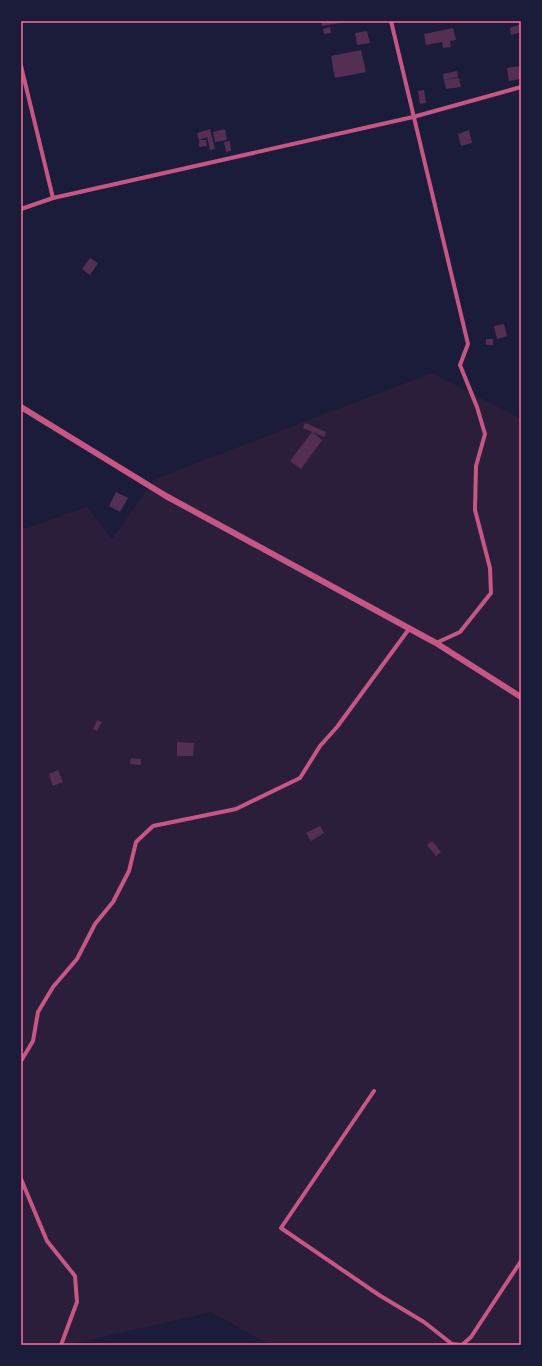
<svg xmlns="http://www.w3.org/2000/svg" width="542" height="1366" viewBox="0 0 542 1366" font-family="'DejaVu Sans',sans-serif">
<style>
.green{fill:#2a1e3b}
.building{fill:#542f53}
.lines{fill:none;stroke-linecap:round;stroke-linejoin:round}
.minor{stroke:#c65784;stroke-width:4}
.tertiary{stroke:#c65784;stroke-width:6}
.neatline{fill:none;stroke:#ff6b9d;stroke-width:1.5}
</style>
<rect width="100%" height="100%" fill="#1b1b3a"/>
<!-- green -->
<polygon class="green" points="432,373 521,419 521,1345 270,1345 211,1312 68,1345 21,1345 21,530 87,507 112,539 155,479"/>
<!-- building -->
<g class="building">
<polygon points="321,21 345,21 345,22 322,26"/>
<polygon points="521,24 521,32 511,35 510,28"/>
<polygon points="330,27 331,33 324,34 323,29"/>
<polygon points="453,28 456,40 450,41 451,47 443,48 442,42 426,45 424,34"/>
<polygon points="367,31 370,43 357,45 355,33"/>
<polygon points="361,50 366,72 335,78 331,56"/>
<polygon points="520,66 521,79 509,81 507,68"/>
<polygon points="457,71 458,77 444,80 443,74"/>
<polygon points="459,78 461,87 446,89 444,80"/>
<polygon points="424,90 426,103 420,104 418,91"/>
<polygon points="210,129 215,149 210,150 207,137 199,140 197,133"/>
<polygon points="225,129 227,140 215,142 213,132"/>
<polygon points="469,130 472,143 461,146 458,134"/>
<polygon points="199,140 206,140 207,146 199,147"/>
<polygon points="230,141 231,151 226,152 224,142"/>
<polygon points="90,258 98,263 90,275 82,269"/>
<polygon points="504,324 507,336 497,339 494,326"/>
<rect x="486" y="339" width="7" height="6"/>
<polygon points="305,423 326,432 324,437 303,428"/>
<polygon points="312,432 322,440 301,469 290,461"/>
<polygon points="116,492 128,498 120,512 109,506"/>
<polygon points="97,720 102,722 97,731 93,729"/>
<polygon points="177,742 194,743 193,756 177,756"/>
<polygon points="131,758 141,759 141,765 130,764"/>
<polygon points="58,770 63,782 53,786 49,774"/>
<polygon points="320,826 324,833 311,841 306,833"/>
<polygon points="432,841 441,852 436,856 427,845"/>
</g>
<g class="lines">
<!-- minor -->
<g class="minor">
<polyline points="391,21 468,344 460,365 477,407 485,434 476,466 475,510 490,568 491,593 460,632 436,643"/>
<polyline points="21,66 53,198"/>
<polyline points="21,209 53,198 413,117 521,87"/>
<polyline points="21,1061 33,1041 38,1012 53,987 77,959 95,924 113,902 129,871 136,842 153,826 236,809 300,778 320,746 337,727 409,629"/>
<polyline points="374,1091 281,1228 379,1295 424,1322 452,1344 462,1345 471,1337 521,1261"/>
<polyline points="21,1179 47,1241 75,1276 77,1302 61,1345"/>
</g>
<!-- tertiary -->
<polyline class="tertiary" points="21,407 166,496 436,643 521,697"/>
</g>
<!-- border -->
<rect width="542" height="1366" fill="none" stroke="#1b1b3a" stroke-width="44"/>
<rect x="22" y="22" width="498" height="1322" class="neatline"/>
</svg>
